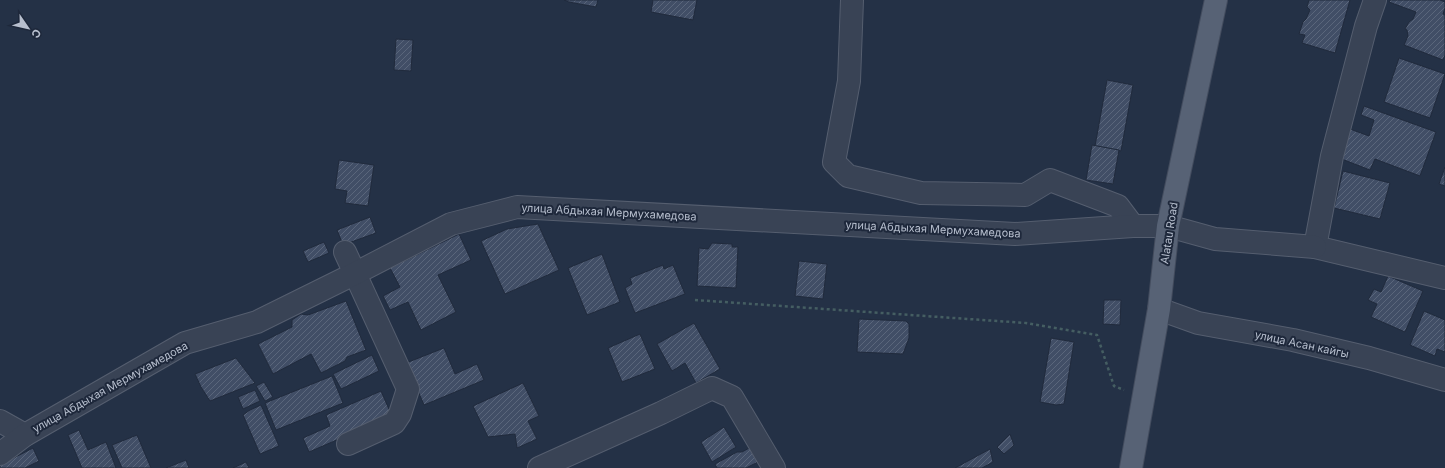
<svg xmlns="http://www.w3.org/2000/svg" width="1445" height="468" viewBox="0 0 1445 468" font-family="Inter,sans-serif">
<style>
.building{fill:url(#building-hatch);stroke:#202a3c}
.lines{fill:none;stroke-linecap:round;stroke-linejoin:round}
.minor-casing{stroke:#555e6f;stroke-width:24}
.major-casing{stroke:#434c5e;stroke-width:24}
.path{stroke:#455e62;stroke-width:2.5;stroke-dasharray:3 3;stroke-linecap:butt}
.minor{stroke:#394355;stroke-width:22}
.major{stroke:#576275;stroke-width:22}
.labels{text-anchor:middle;stroke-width:4;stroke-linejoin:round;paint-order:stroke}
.street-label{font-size:11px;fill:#b7bfce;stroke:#1e283b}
</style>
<defs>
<pattern id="building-hatch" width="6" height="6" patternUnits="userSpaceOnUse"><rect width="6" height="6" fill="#414e66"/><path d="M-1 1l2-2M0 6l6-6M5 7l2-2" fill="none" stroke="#5a667b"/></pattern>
</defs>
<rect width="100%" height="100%" fill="#243146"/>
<!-- building -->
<g class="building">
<polygon points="564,0 598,0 596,7 569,2"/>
<polygon points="653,0 697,0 693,20 651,12"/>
<polygon points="1309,0 1350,0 1335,53 1302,43 1305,35 1299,34 1303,22 1306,19 1310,10 1307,7"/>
<polygon points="1390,0 1440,0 1445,2 1445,8 1443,14 1445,15 1445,55 1443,60 1404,45 1408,36 1407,30 1405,29 1409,22 1413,19 1416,12 1389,2"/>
<polygon points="396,39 413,40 411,71 394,70"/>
<polygon points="1399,58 1445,74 1430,118 1384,102"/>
<polygon points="1107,80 1133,85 1121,151 1095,146"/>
<polygon points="1364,106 1436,132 1420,176 1375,159 1370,170 1339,158 1350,129 1369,136 1374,120 1361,115"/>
<polygon points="1092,145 1119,150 1113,184 1086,180"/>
<polygon points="339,160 374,165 368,206 345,203 347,191 335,189"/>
<polygon points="1445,167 1445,186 1439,184"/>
<polygon points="1343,171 1390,183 1380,219 1334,208"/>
<polygon points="370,217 376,233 343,245 337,230"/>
<polygon points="538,224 559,270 505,294 481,241 507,229"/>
<polygon points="459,234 471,260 438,275 456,312 421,330 408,302 390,310 383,296 400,287 390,268"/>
<polygon points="324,242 329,253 308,262 303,251"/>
<polygon points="712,243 732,244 732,247 738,247 736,288 697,286 699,248 708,249"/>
<polygon points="602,254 620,302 587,315 568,268"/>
<polygon points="799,261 827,264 823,299 795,296"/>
<polygon points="663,265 664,269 673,265 685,294 635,313 625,288 632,284 630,278"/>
<polygon points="1388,276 1423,291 1405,332 1371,317 1377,304 1368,300 1374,289 1381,292"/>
<polygon points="1104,300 1121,300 1120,325 1103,324"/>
<polygon points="346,301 366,350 347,357 345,361 321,373 311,354 273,374 258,344 292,327 292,320 301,314 308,315"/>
<polygon points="1424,311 1445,320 1445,352 1437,349 1435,356 1410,345"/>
<polygon points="859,319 906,321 909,324 909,338 903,354 857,352"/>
<polygon points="694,323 720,369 696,383 685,363 672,371 657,344"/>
<polygon points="640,334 655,369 622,382 608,348"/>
<polygon points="1051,338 1074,342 1064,404 1056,405 1040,402"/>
<polygon points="444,348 455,374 477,364 484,380 424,405 406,363"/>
<polygon points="372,355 379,371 341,389 333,374"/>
<polygon points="236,358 255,383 210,401 201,387 195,374"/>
<polygon points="332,376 343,403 276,430 265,403"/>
<polygon points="264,382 273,397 265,401 256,386"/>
<polygon points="523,383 539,416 528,421 537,439 517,448 515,434 488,437 473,406"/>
<polygon points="255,390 260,401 243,409 238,397"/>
<polygon points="381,391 392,416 309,452 303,438 330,426 326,415"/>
<polygon points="261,405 279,446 260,454 243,415 250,410"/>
<polygon points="724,427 736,447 712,462 701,442"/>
<polygon points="79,430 88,450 106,442 116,468 82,468 68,435"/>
<polygon points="1010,434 1014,445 1004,454 997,447"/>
<polygon points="137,435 151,468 122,468 112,445"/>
<polygon points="751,447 758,462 746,468 717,468 715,464 737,452 742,452"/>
<polygon points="33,448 39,461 25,468 0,468 0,465"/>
<polygon points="990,449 993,462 982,468 955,468"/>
<polygon points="186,460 189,468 166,468"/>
<polygon points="246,462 249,468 233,468"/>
</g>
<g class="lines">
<!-- minor casing -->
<g class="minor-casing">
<g id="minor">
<polyline points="852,0 849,81 834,162 848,176 921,193 1025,195 1050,180 1118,206 1133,226"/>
<polyline points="1375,0 1366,26 1332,156 1315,247 1445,278"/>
<polyline points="345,252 408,389 400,414 394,423 348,444"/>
<polyline points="1159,309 1198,323 1293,340 1369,358 1445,380"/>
<polyline points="0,421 25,435"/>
<polyline points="0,454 25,435 185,343 257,322 360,271 451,224 517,207 1015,234 1133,226 1168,226 1215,239 1315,247"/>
<polyline points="539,468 661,413 712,388 732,397 774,468"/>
</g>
</g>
<!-- major casing -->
<g class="major-casing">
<polyline id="major" points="1131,468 1159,309 1168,226 1216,0"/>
</g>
<!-- path -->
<polyline class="path" points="695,300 1026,323 1097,335 1114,386 1124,390"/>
<!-- minor -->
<use href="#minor" class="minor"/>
<!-- major -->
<use href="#major" class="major"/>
</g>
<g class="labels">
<!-- street labels -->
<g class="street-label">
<text transform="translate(609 212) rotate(3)" y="4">улица Абдыхая Мермухамедова</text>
<text transform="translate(933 229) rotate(3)" y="4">улица Абдыхая Мермухамедова</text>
<text transform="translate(1169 233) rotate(-81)" y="4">Alatau Road</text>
<text transform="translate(1302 344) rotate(12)" y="4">улица Асан кайгы</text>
<text transform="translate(110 387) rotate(-29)" y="4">улица Абдыхая Мермухамедова</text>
</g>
</g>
<!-- north arrow -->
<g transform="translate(28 28) rotate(124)" stroke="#1e283b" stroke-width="3" paint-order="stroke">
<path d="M0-3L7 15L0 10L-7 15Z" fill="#b7bfce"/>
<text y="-6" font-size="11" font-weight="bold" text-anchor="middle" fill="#b7bfce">С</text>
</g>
</svg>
